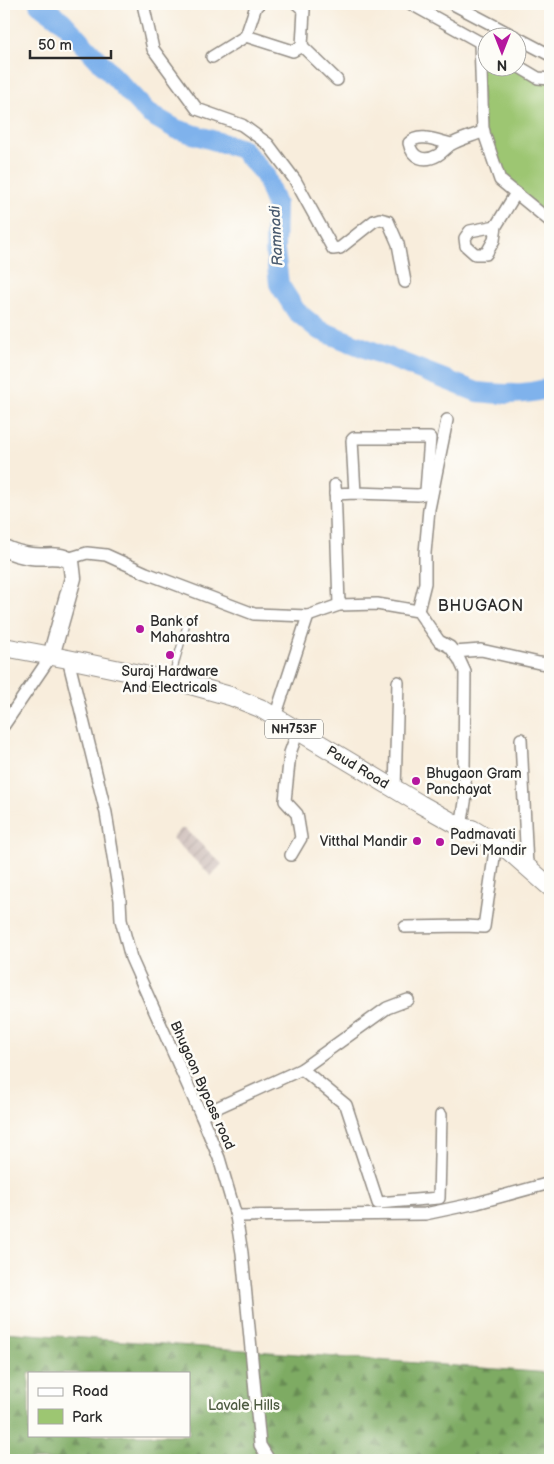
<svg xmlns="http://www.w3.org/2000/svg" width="554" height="1464" viewBox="0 0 554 1464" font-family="'Balsamiq Sans',sans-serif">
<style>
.industrial{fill:url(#industrial-furrows)}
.green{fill:#9dc672;stroke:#64784e}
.forest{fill:url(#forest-firs);stroke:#546b48;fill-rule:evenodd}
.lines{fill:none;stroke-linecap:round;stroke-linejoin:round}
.river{stroke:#7fb2ec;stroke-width:20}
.lane-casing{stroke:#928c84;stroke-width:8}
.street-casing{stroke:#928c84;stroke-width:14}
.secondary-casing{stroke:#928c84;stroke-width:19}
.primary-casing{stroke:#928c84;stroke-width:20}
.lane{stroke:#fff;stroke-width:5.5}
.street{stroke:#fff;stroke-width:11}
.secondary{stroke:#fff;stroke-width:16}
.primary{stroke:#fff;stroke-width:18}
.poi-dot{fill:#b5179e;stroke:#fdfcf7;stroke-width:2}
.labels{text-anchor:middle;stroke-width:5;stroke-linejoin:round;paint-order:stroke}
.shield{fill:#fdfcf7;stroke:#6a6a68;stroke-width:1}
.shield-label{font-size:12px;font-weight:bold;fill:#2b2b2b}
.poi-label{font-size:14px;fill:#2b2b2b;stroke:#fdfcf7;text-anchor:start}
.street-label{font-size:14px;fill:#2b2b2b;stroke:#fdfcf7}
.park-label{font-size:14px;fill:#4d5a40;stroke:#fdfcf7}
.water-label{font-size:15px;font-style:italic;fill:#485a6f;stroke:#fdfcf7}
.quarter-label{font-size:16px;letter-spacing:1px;fill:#2b2b2b;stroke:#fdfcf7}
</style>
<defs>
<pattern id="industrial-furrows" width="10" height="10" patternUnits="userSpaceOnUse" patternTransform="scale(1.25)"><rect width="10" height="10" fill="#cfc0bb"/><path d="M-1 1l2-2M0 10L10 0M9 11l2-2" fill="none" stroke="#b2a5a1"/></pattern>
<pattern id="forest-firs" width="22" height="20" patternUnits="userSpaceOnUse" patternTransform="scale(1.25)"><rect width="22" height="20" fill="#7eab64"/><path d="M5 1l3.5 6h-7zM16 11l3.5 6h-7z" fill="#678b53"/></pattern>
</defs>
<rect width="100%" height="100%" fill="#fdfcf7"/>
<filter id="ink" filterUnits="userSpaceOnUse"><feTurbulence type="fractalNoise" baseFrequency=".02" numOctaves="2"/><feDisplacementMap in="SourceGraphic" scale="10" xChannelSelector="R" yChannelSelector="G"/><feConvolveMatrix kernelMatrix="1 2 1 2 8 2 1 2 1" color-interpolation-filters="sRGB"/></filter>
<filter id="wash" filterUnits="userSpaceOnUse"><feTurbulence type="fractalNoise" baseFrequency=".0096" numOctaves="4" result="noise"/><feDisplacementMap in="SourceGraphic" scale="20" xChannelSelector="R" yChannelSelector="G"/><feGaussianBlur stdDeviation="1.12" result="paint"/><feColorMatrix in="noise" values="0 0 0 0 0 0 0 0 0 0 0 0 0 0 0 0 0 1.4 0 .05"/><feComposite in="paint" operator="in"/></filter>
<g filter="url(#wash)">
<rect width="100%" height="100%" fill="#f8eddc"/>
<!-- industrial -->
<polygon class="industrial" points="181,829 185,829 222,864 211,876 172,838"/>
<!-- green -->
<polygon class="green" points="480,42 486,45 486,68 516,68 550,78 550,221 500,180 483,130"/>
<!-- forest -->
<path class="forest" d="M4,1332L550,1373V1460H4ZM29,1373H189V1435H29Z"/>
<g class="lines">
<!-- river -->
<path class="river" d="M39,4L62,21L148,113L176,129L242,149L265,175L276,205L275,250L279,284L296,311L319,330L477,392C504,395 524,395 550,388"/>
</g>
</g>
<g filter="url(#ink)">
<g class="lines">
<!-- lane casing -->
<g class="lane-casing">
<polyline id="lane" points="171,679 188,619"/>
</g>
<!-- street casing -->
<g class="street-casing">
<g id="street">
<polyline points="143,4 153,49 197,109 242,125 268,144 295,180 333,249 340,248 374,221 380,219 388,221 398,244 405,282"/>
<polyline points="259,4 256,6 246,36 293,51 302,46 304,10 297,4"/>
<polyline points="411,4 485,45"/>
<polyline points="453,4 550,55"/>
<polyline points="480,42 483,130 500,180 550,221"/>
<polyline points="302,46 337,80"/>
<polyline points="212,57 246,36"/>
<polyline points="516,65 538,78 550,79"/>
<path d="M451,144C438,141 419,132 409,143C412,158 424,163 438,155C443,152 446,148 450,145C460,139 473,136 484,131"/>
<polyline points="496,226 470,231 465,238 466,246 475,254 486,254 494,240 496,226 516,193"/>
<polyline points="335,485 339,605"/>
<polyline points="335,494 355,493 418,495 423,494 426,491 430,438 354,438 352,440 355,493"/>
<polyline points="67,559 87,553 106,555 146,573 254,614 308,616 275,717"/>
<polyline points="418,611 425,583 425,553 429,509 447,420"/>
<polyline points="308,616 339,605 377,604 418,611 439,641 450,647 459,659 465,672 464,767 466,796 461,827"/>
<polyline points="454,652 481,650 539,663 550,664"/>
<polyline points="68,659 106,813 120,900 121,920 131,958 201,1115 219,1158 236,1216 242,1253 260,1445 269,1460"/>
<polyline points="4,725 51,656"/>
<polyline points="521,739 527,866"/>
<polyline points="395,789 398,682"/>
<polyline points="291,855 301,838 297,814 285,801 290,753 298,731"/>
<polyline points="405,927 465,926 484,927 496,843"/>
<polyline points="302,1069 346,1105 378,1203 439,1198 441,1115"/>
<polyline points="201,1115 302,1069 387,1008 408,1000"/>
<polyline points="236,1216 425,1214 477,1203 550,1183"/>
</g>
</g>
<!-- secondary casing -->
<g class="secondary-casing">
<path id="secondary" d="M4,548C12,552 22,555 31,556C46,558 58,553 71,561L73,578L51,656"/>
</g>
<!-- primary casing -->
<g class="primary-casing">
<polyline id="primary" points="4,647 68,659 187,684 230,696 260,708 420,804 461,827 472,829 509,851 550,887"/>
</g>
<!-- lane -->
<use href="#lane" class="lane"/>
<!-- street -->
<use href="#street" class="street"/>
<!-- secondary -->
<use href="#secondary" class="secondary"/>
<!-- primary -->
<use href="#primary" class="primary"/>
</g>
</g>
<!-- markers -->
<g class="poi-dot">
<circle cx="140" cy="629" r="5"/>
<circle cx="170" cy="655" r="5"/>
<circle cx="416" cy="781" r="5"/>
<circle cx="417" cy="841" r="5"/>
<circle cx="440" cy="842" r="5"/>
</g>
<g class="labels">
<!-- shield labels -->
<rect class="shield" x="265" y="719.5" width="58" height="19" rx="4"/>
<g class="shield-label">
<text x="294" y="733">NH753F</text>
</g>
<!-- poi labels -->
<g class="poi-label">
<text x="150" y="626">Bank of<tspan x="150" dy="16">Maharashtra</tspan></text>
<text x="170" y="676" text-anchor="middle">Suraj Hardware<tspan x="170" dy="16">And Electricals</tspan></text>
<text x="426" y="778">Bhugaon Gram<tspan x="426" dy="16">Panchayat</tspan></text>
<text x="450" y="839">Padmavati<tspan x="450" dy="16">Devi Mandir</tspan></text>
<text x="407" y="846" text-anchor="end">Vitthal Mandir</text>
</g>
<!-- street labels -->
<g class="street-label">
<text transform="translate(358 767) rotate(31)" y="5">Paud Road</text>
<text transform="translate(203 1085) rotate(66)" y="5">Bhugaon Bypass road</text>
</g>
<!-- park labels -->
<g class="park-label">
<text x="244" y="1410">Lavale Hills</text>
</g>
<!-- water labels -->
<g class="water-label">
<text transform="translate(276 236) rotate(-93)" y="5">Ramnadi</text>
</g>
<!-- quarter labels -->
<g class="quarter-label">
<text x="481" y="611">BHUGAON</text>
</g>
</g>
<!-- margin -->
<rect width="554" height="1464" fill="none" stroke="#fdfcf7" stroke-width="20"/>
<!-- legend -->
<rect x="28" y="1372" width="162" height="65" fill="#fdfcf7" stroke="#a9a8a5"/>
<rect x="38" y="1388" width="25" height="8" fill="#ffffff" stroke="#a9a8a5"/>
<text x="72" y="1396" font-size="15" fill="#2b2b2b">Road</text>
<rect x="38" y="1409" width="25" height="15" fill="#9dc672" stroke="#a9a8a5"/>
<text x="72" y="1422" font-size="15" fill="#2b2b2b">Park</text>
<!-- north arrow -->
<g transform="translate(502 52) rotate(180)"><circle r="24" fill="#fdfcf7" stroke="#a9a8a5"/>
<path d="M0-4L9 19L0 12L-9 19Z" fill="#b5179e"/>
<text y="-8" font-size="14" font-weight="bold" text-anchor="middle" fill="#2b2b2b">N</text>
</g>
<!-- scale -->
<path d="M30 50v8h81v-8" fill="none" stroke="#2b2b2b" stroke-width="2.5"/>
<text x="38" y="50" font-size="15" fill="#2b2b2b" stroke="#fdfcf7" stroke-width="4" paint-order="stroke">50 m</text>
</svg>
